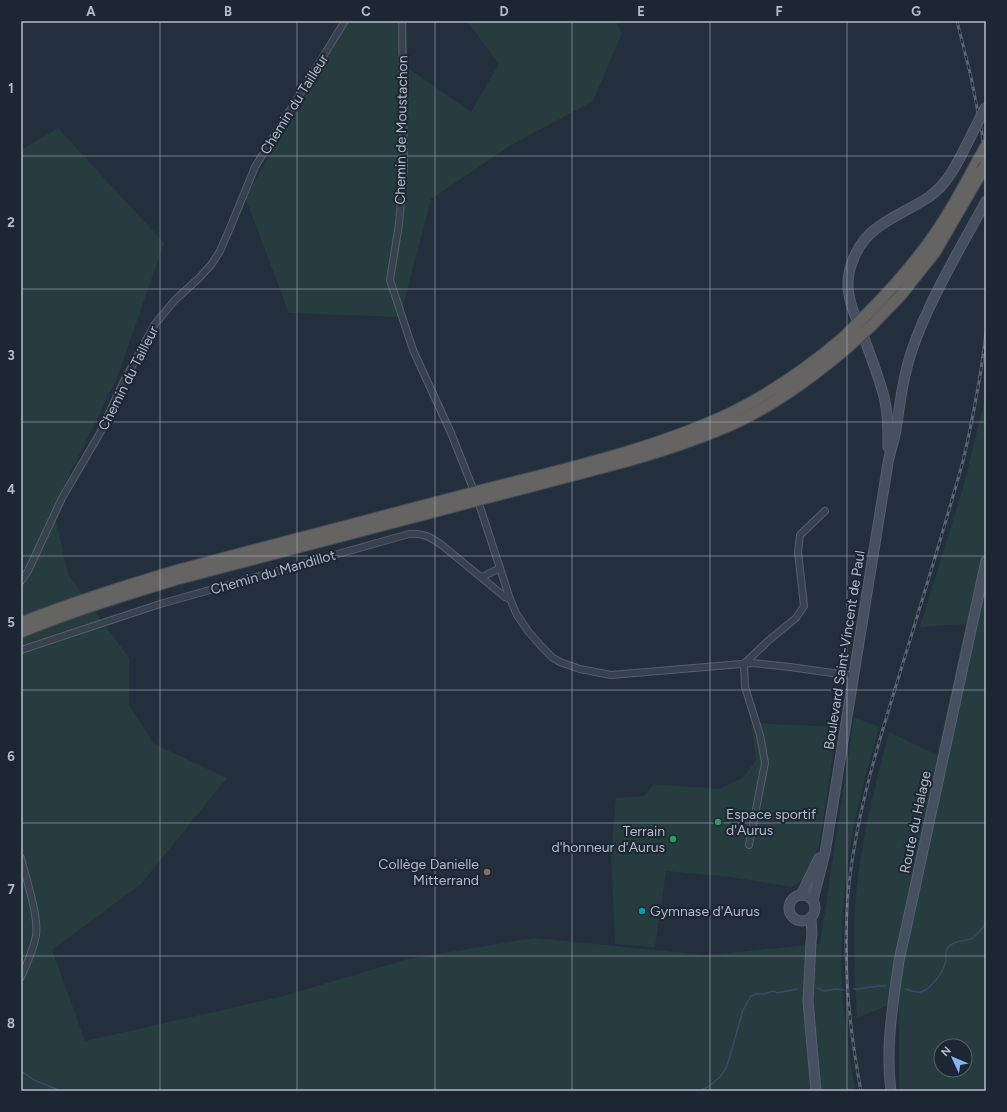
<svg xmlns="http://www.w3.org/2000/svg" width="1007" height="1112" viewBox="0 0 1007 1112" font-family="Figtree,sans-serif">
<style>
.green{fill:#263c3f;fill-rule:evenodd}
.lines{fill:none;stroke-linecap:round;stroke-linejoin:round}
.stream{stroke:#394c67;stroke-width:1.5}
.minor-casing{stroke:#565f6c;stroke-width:8}
.secondary-casing{stroke:#565f6c;stroke-width:11}
.trunk-casing{stroke:#434c59;stroke-width:13}
.minor{stroke:#38414e;stroke-width:6}
.secondary{stroke:#465061;stroke-width:9}
.trunk{stroke:#656462;stroke-width:11}
.rail-casing{stroke:#5a6575;stroke-width:3}
.rail{stroke:#1d2633;stroke-width:1.5;stroke-dasharray:4.5;stroke-linecap:butt}
.secondary-bridge-casing{stroke:#565f6c;stroke-width:11;stroke-linecap:butt}
.trunk-bridge-casing{stroke:#434c59;stroke-width:13;stroke-linecap:butt}
.secondary-bridge{stroke:#465061;stroke-width:9}
.trunk-bridge{stroke:#656462;stroke-width:11}
.grid{fill:none;stroke:#b4bcc9;stroke-width:1;stroke-opacity:0.55}
.leisure-dot{fill:#2e9e5b;stroke:#1d2633;stroke-width:1.5}
.education-dot{fill:#8d6e63;stroke:#1d2633;stroke-width:1.5}
.culture-dot{fill:#0f9aa8;stroke:#1d2633;stroke-width:1.5}
.labels{text-anchor:middle;stroke-width:4;stroke-linejoin:round;paint-order:stroke}
.street-label{font-size:14px;fill:#b4bcc9;stroke:#1d2633}
.poi-label{font-size:14px;fill:#b4bcc9;stroke:#1d2633;text-anchor:start}
.neatline{fill:none;stroke:#b4bcc9;stroke-width:1.5}
.grid-label{font-size:13px;text-anchor:middle;font-weight:bold;fill:#b4bcc9}
</style>
<rect width="100%" height="100%" fill="#242f3e"/>
<!-- green -->
<g class="green">
<polygon points="349,21 407,21 408,68 471,112 499,64 467,21 616,21 622,33 593,101 513,144 431,199 400,317 289,313 245,197"/>
<path d="M58,128L164,243L117,378L53,508L68,574L129,658V705L154,744L227,778L141,884L52,950L85,1041L280,997L408,959L534,938L706,955L820,944L854,717L879,727C872,753 864,780 858,806C846,856 842,909 841,961C841,1004 849,1048 855,1091H21V150Z"/>
<path d="M986,395V1091H899V1001L857,1018C855,982 853,947 855,911C858,850 874,791 889,732L937,755L966,624L920,627L963,488ZM941,1046H965V1070H941Z"/>
<polygon points="751,723 837,727 819,846 804,878 792,887 731,877 666,871 655,947 615,944 611,853 616,798 644,796 654,784 719,789 743,778 756,760"/>
</g>
<g class="lines">
<!-- stream -->
<g class="stream">
<polyline points="817,988 820,989 823,991 836,989 844,990"/>
<path d="M854,989C865,990 875,984 886,986"/>
<path d="M905,989C910,990 916,993 920,992C930,991 945,970 946,960C946,955 945,951 949,946C955,941 960,941 966,940C975,940 982,929 986,922"/>
<polyline points="21,1071 34,1080 61,1091"/>
<polyline points="698,1091 708,1087 720,1077 727,1066 743,1010 751,996 756,994 764,994 773,991 777,993 797,989"/>
</g>
<!-- minor casing -->
<g class="minor-casing">
<g id="minor">
<polyline points="402,21 404,167 399,224 390,280 413,350 451,433 472,486"/>
<polyline points="480,507 510,599 517,615 528,631 541,646 553,658 560,662 580,669 611,675 753,663 790,667 854,676"/>
<polyline points="482,577 500,568"/>
<polyline points="21,581 28,571 62,498 100,433 123,383 155,324 175,300 199,278 211,265 220,251 230,228 255,167 345,21"/>
<path d="M21,650L160,604L409,534C424,533 431,537 443,546L505,597L510,599"/>
<polyline points="749,845 765,763 760,735 745,687 744,664 768,641 796,618 804,606 798,552 800,535 825,511"/>
<path d="M21,858C26,879 39,916 36,936C33,951 27,964 21,977"/>
</g>
</g>
<!-- secondary casing -->
<g class="secondary-casing">
<g id="secondary">
<path d="M888,447C888,429 888,411 883,393C877,372 869,351 861,330C855,316 849,302 848,287C847,271 855,251 865,239C882,220 908,211 929,197C947,184 956,166 966,146"/>
<circle cx="802" cy="908" r="13"/>
<polyline points="801,895 819,858"/>
<path d="M813,900L825,853L888,463C890,452 894,441 896,430C900,403 903,377 912,350C930,298 960,249 986,201"/>
<polyline points="811,918 812,934 811,942 808,1001 816,1091"/>
<path d="M891,1091C885,1048 893,1004 899,961L986,561"/>
</g>
</g>
<!-- trunk casing -->
<g class="trunk-casing">
<g id="trunk">
<path d="M866,315C892,289 916,262 937,231C953,208 966,182 980,157"/>
<polyline points="871,326 900,296 935,252 982,171"/>
<path d="M21,623C73,602 126,586 179,570C277,544 374,519 472,493C560,470 651,451 733,412C773,392 809,367 843,338"/>
<path d="M21,632C72,611 124,595 177,579L627,461C665,450 703,438 739,421C779,402 815,375 848,347"/>
</g>
</g>
<!-- minor -->
<use href="#minor" class="minor"/>
<!-- secondary -->
<use href="#secondary" class="secondary"/>
<!-- trunk -->
<use href="#trunk" class="trunk"/>
<!-- rail casing -->
<g class="rail-casing">
<g id="rail">
<polyline points="957,21 971,77 982,133 986,173"/>
<path d="M861,1091C848,1023 842,953 849,884C857,812 878,744 899,676C921,604 943,533 963,461C973,418 981,376 986,332"/>
</g>
</g>
<!-- rail -->
<use href="#rail" class="rail"/>
<!-- secondary-bridge casing -->
<g class="secondary-bridge-casing">
<polyline id="secondary-bridge" points="966,146 986,106"/>
</g>
<!-- trunk-bridge casing -->
<g class="trunk-bridge-casing">
<g id="trunk-bridge">
<polyline points="980,157 986,146"/>
<polyline points="982,171 986,164"/>
<polyline points="843,338 866,315"/>
<polyline points="848,347 871,326"/>
</g>
</g>
<!-- secondary-bridge -->
<use href="#secondary-bridge" class="secondary-bridge"/>
<!-- trunk-bridge -->
<use href="#trunk-bridge" class="trunk-bridge"/>
</g>
<!-- grid -->
<path class="grid" d="M160,21V1091M297,21V1091M435,21V1091M572,21V1091M710,21V1091M847,21V1091M21,156H986M21,289H986M21,422H986M21,556H986M21,690H986M21,823H986M21,956H986"/>
<!-- markers -->
<g class="leisure-dot">
<circle cx="718" cy="822" r="4"/>
<circle cx="673" cy="839" r="4"/>
</g>
<circle class="education-dot" cx="487" cy="872" r="4"/>
<circle class="culture-dot" cx="642" cy="911" r="4"/>
<g class="labels">
<!-- street labels -->
<g class="street-label">
<text transform="translate(294 104) rotate(-58)" y="5">Chemin du Tailleur</text>
<text transform="translate(401 130) rotate(-89)" y="5">Chemin de Moustachon</text>
<text transform="translate(128 378) rotate(-63)" y="5">Chemin du Tailleur</text>
<text transform="translate(273 572) rotate(-16)" y="5">Chemin du Mandillot</text>
<text transform="translate(844 650) rotate(-81)" y="5">Boulevard Saint-Vincent de Paul</text>
<text transform="translate(915 822) rotate(-78)" y="5">Route du Halage</text>
</g>
<!-- poi labels -->
<g class="poi-label">
<text x="726" y="819">Espace sportif<tspan x="726" dy="16">d'Aurus</tspan></text>
<text x="665" y="836" text-anchor="end">Terrain<tspan x="665" dy="16">d'honneur d'Aurus</tspan></text>
<text x="479" y="869" text-anchor="end">Collège Danielle<tspan x="479" dy="16">Mitterrand</tspan></text>
<text x="650" y="916">Gymnase d'Aurus</text>
</g>
</g>
<!-- border -->
<rect width="1007" height="1112" fill="none" stroke="#1d2633" stroke-width="44"/>
<!-- north arrow -->
<g transform="translate(953 1058) rotate(314)"><circle r="19" fill="#1d2633" stroke="#59626f"/>
<path d="M0-3L7 15L0 10L-7 15Z" fill="#8ab4f8"/>
<text y="-6" font-size="11" font-weight="bold" text-anchor="middle" fill="#b4bcc9">N</text>
</g>
<rect x="22" y="22" width="963" height="1068" class="neatline"/>
<g class="grid-label">
<text x="91" y="16">A</text>
<text x="228" y="16">B</text>
<text x="366" y="16">C</text>
<text x="504" y="16">D</text>
<text x="641" y="16">E</text>
<text x="779" y="16">F</text>
<text x="916" y="16">G</text>
<text x="11" y="93">1</text>
<text x="11" y="227">2</text>
<text x="11" y="360">3</text>
<text x="11" y="494">4</text>
<text x="11" y="627">5</text>
<text x="11" y="761">6</text>
<text x="11" y="894">7</text>
<text x="11" y="1028">8</text>
</g>
</svg>
